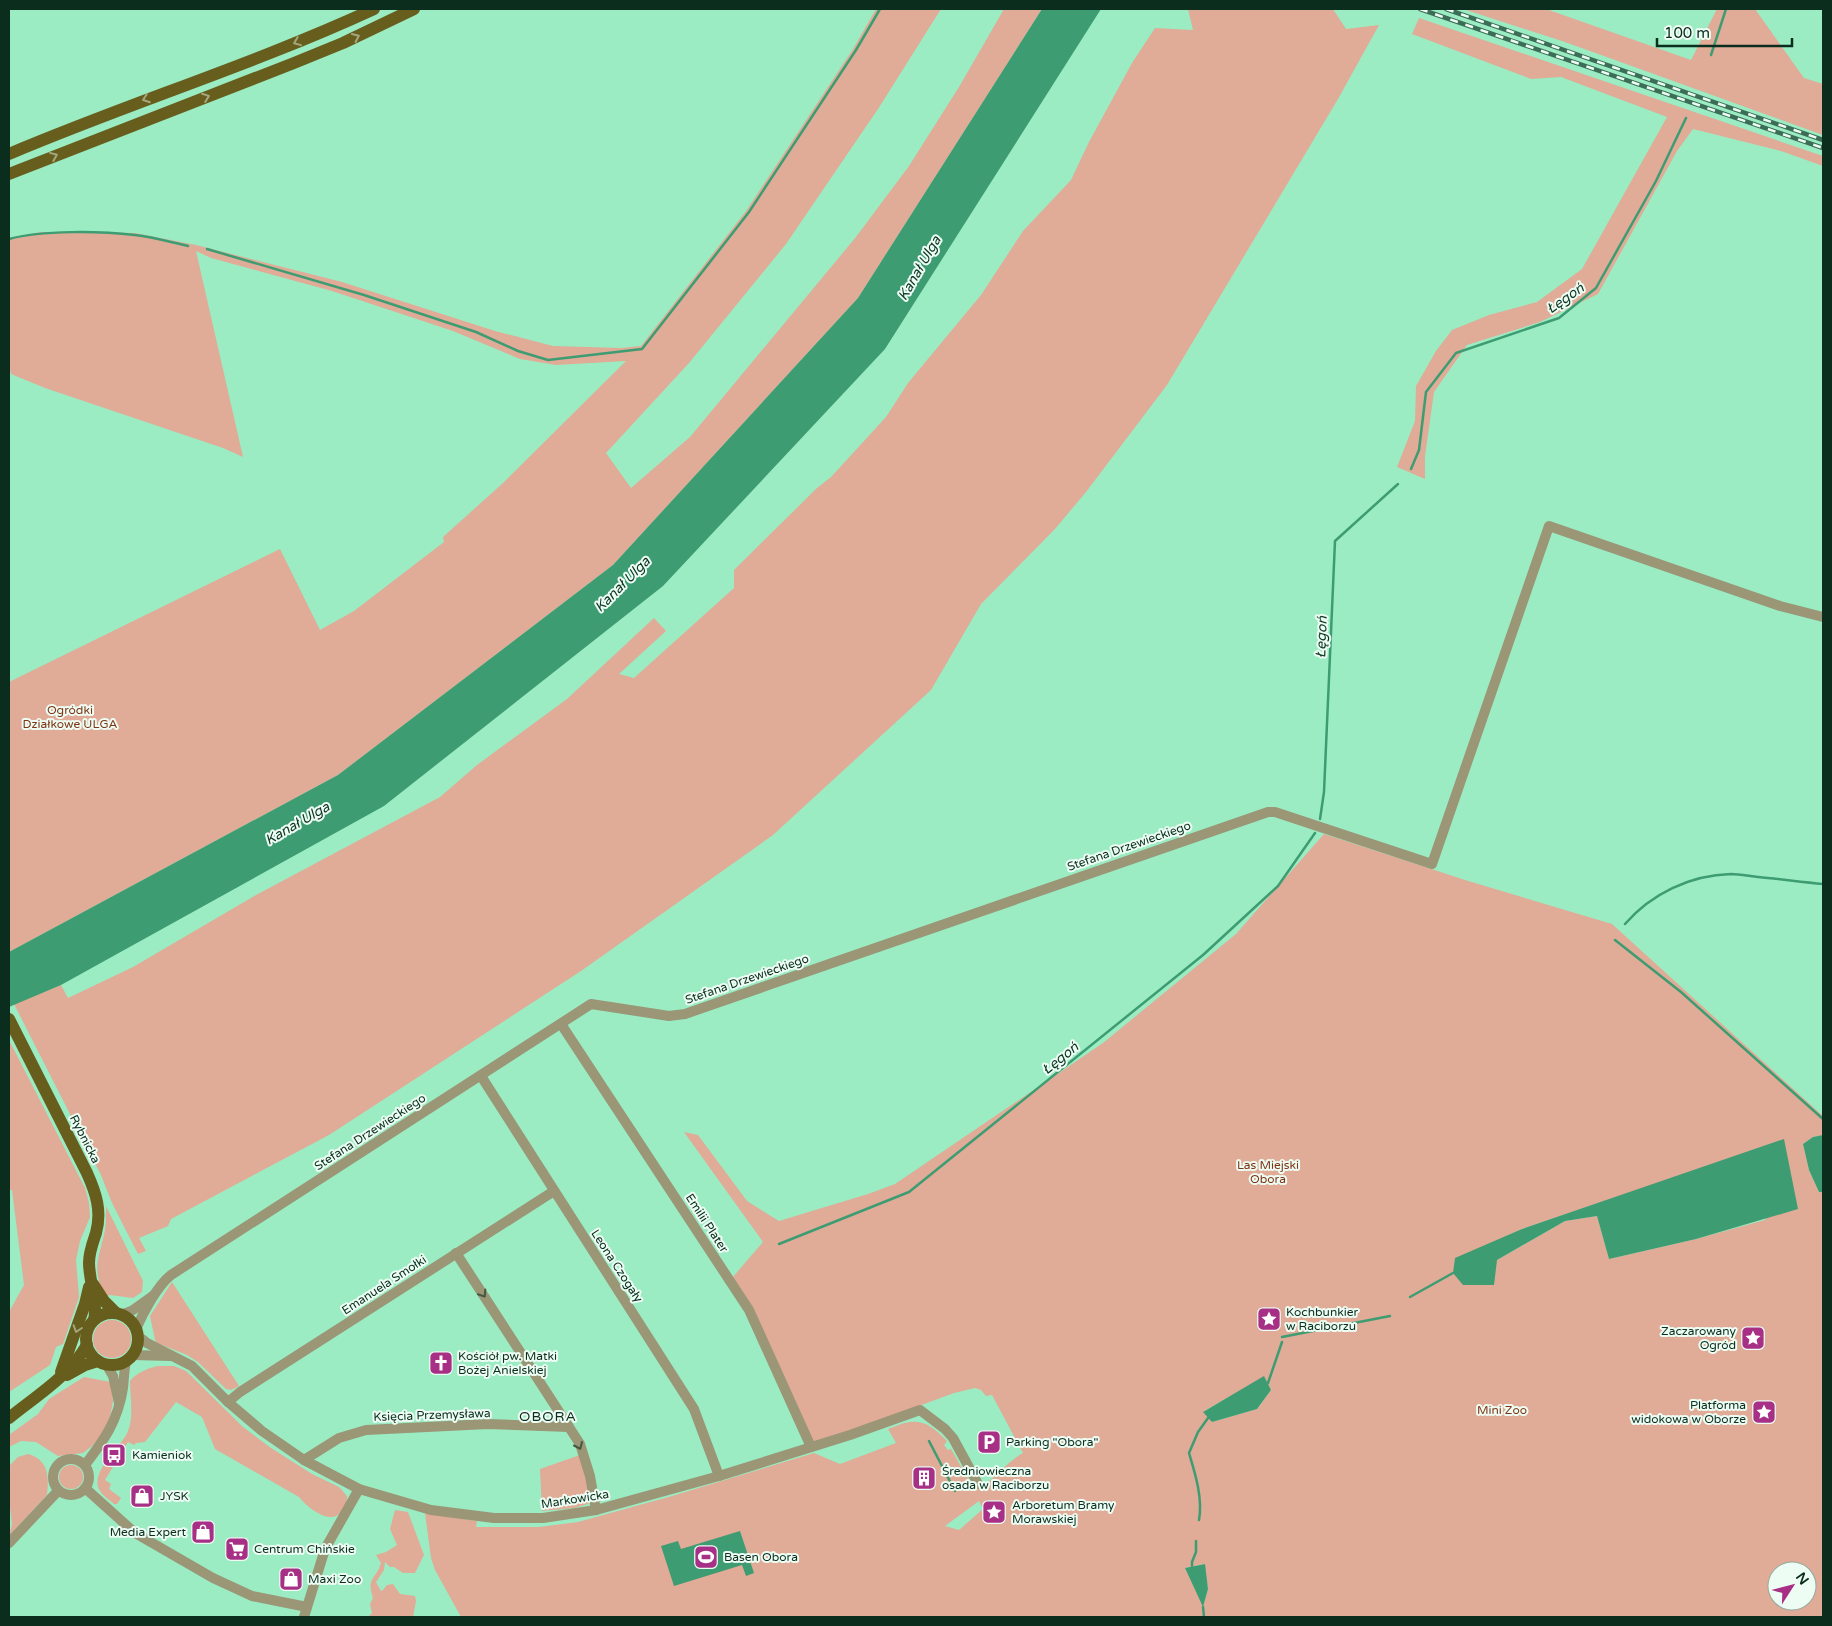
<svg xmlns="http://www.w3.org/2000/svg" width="1832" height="1626" viewBox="0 0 1832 1626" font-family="'Varela Round',sans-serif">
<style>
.green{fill:#e0ab97;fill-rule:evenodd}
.water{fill:#3e9c72}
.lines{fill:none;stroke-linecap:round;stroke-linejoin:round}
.stream{stroke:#3e9c72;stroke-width:2.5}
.minor{stroke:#9a9676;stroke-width:10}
.major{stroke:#675e1e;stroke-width:12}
.rail-casing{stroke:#3b6e56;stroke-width:4.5}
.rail{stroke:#eefdf4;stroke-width:2.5;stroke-dasharray:8;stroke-linecap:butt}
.oneway{stroke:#a4a67e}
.oneway2{stroke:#445741}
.labels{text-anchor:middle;stroke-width:4;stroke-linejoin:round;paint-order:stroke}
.park-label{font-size:12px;fill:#7f3415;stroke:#eefdf4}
.street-label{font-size:12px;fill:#0a2d1e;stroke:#eefdf4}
.poi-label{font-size:12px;fill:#0a2d1e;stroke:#eefdf4;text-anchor:start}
.water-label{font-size:14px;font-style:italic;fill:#0b3523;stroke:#eefdf4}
.neighbourhood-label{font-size:14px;letter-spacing:1px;fill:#0a2d1e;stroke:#eefdf4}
</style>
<rect width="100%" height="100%" fill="#9becc3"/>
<!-- green -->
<g class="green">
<polygon points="876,9 941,9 878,109 786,244 689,363 606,453 631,488 690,437 856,237 909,166 959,87 1004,9 1042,9 858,298 613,565 338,775 9,952 9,682 280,549 320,630 354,611 444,542 443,537 503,483 626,361 556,365 520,359 453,331 332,291 211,258 196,251 243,457 223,448 45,388 11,374 9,365 9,238 42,232 135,233 196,245 342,282 495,331 553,346 621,348 641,346 746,211 853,49"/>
<polygon points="1188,9 1333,9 1346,29 1379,25 1338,99 1167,385 1086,492 1055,529 981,604 931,690 773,835 581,971 329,1135 171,1219 168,1226 139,1238 146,1251 138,1254 112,1203 101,1175 14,1004 61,985 68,998 133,967 256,895 440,797 477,765 567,699 654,618 666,631 619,674 634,678 734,588 734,570 817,488 831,477 886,417 908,383 981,295 1023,231 1071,180 1089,142 1132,63 1155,28 1193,30"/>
<polygon points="1463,9 1546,9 1691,60 1717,9 1755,9 1804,78 1823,84 1823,135 1565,42"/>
<polygon points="1419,18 1823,156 1823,166 1781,151 1693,129 1677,151 1598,294 1540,322 1467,345 1434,392 1425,456 1425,479 1397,467 1415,421 1416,386 1436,351 1452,330 1489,315 1537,302 1582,269 1667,117 1561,77 1531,79 1412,34"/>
<path d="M1324,834L1465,880L1612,924L1823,1116V1135L1813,1137L1803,1144L1809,1170L1819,1192H1823V1617H461L435,1570L431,1558L425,1513L477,1521L476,1527H539L578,1522L672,1496L814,1453L840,1464L896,1443L888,1429C916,1417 926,1419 947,1441L944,1445L948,1450L951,1449L975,1491C994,1481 1006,1462 1023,1453L992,1395L986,1396L981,1390L975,1388L954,1393L813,1445L732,1278L763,1242L684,1132L698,1135L747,1201L779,1221L868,1194L895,1184L1103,1043L1236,934ZM1784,1140L1765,1220L1696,1239L1609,1259L1597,1216L1565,1221L1497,1260L1494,1242L1522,1229ZM1264,1377L1271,1390L1257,1409L1212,1422L1204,1411ZM979,1501L983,1509L959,1530L945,1526ZM1204,1564L1208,1589L1203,1606L1185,1568ZM1777,1571H1807V1601H1777Z"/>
<polygon points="9,1040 85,1188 89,1203 90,1217 80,1241 76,1260 79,1297 63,1344 56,1347 50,1365 9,1392 9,1312 24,1285 12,1190 9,1190"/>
<path d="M106,1206L143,1281L142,1292L133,1298L110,1295L105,1297C91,1266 99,1260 105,1230C106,1223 106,1214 106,1206Z"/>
<polygon points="172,1282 239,1386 231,1390 226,1389 198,1362 187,1355 157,1343 155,1340 150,1316"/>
<circle cx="112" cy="1339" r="19"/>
<path d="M159,1366H174L186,1371L243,1427L271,1448L312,1474L339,1487L347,1496C347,1503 346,1505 342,1511C331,1527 307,1507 299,1497L215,1449L202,1417L176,1402L145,1442L136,1443L134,1445L128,1442L105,1480L111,1484L109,1489L121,1498L117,1504H114C110,1500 103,1496 100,1491C88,1472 122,1447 128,1431C134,1416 130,1396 130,1381C136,1373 150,1367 159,1366Z"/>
<polygon points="84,1377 111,1382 113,1401 110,1417 101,1436 92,1446 83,1453 58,1456 36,1442 21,1441 9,1447 9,1435 38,1414 49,1399"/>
<path d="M28,1454C49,1460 49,1477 47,1495L9,1536L12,1524L9,1498V1466L18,1457Z"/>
<polygon points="580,1455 591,1498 588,1504 574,1508 542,1511 540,1469"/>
<circle cx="71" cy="1477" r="12"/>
<path d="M395,1510L408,1512L424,1555L415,1573H403L394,1567H390L385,1562L384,1570L376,1582L381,1591L383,1590L387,1585L393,1584L400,1594L415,1596L416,1601L413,1617H368L372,1613L370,1604L373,1598C366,1577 376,1580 381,1563L376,1555L386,1552L397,1545L390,1529Z"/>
</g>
<!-- water -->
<g class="water">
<polygon points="1042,9 1101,9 885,349 663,586 384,806 61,985 9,1007 9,952 338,775 613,565 858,298"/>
<polygon points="1823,1135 1823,1192 1819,1192 1809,1170 1803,1144 1813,1137"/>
<polygon points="1784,1139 1798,1209 1696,1239 1609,1259 1597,1216 1565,1221 1497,1260 1494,1285 1463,1285 1453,1273 1455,1258 1522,1229"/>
<polygon points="1264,1376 1271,1390 1257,1409 1212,1422 1203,1412"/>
<polygon points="740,1531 754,1573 746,1576 742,1565 674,1586 661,1546 678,1541 681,1549"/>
<polygon points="1205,1564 1208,1589 1203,1607 1185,1568"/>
</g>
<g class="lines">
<!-- stream -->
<g class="stream">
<polyline points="1711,55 1726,9"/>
<path d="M9,239C42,230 100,231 135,235C153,237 170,242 188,246"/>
<polyline points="207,249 364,295 476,332 518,351 548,360 642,349 749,212 856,50 880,9"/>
<polyline points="1411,469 1419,450 1426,392 1456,353 1559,318 1596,288 1656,181 1686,118"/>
<polyline points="1320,819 1324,792 1335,541 1398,484"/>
<path d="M1625,924C1651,894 1690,875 1731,874C1739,874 1749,876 1758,877C1780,879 1801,882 1823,884"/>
<polyline points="1615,940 1681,992 1823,1119"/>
<polyline points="779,1244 909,1192 1203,955 1278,886 1315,833"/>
<polyline points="1410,1297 1453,1273"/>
<polyline points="1282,1337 1390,1316"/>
<polyline points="1268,1383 1282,1342"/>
<polyline points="929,1441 955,1491"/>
<path d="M1199,1520C1203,1498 1195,1473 1189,1453L1198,1432L1208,1418"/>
<polyline points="1192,1566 1192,1562 1196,1552 1196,1541"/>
<polyline points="1203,1607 1204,1617"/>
</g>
<!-- minor -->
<g class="minor">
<polyline points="561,1024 749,1310 811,1447"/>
<polyline points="481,1076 694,1409 719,1476"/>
<polyline points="456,1253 580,1444 590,1476 596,1510"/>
<polyline points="121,1315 133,1310 154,1295"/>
<path d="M136,1329C143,1313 157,1286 171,1275L591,1004L669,1016L685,1014L1268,812H1275L1432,864L1549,526L1780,606L1823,617"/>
<polyline points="138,1336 147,1343 192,1366 228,1402 262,1431 304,1460 359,1489 431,1510 494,1518 543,1518 596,1510 719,1476 850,1435 920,1410 945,1429 953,1438 978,1484"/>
<polyline points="132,1355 171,1356"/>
<polyline points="106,1364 113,1376 119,1403"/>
<polyline points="228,1402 240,1392 554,1191"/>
<circle cx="71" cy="1477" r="18"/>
<polyline points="304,1460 339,1438 366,1430 488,1424 569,1427"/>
<path d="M85,1465C104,1440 118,1421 123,1388C124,1379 124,1370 126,1361"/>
<polyline points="85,1488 135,1533 213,1578 252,1596 307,1607"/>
<polyline points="9,1543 58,1491"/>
<polyline points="304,1617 325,1549 359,1489"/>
</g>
<!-- major -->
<g class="major">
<path d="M9,154C129,103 255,64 374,9"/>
<polyline points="9,174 294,63 343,43 414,9"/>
<path d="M9,1019L87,1173C96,1193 102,1211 96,1233C93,1242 89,1252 89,1263C89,1279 98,1306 94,1320"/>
<polyline points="93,1284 104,1301 116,1313"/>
<circle cx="112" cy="1339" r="26"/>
<polyline points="61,1372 85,1304 89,1287"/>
<polyline points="67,1375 85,1365 98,1361"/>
<path d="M9,1418C36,1396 69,1376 87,1345"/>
</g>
<!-- rail casing -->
<g class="rail-casing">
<g id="rail">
<polyline points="1420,9 1823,148"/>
<polyline points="1446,9 1823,140"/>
</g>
</g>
<!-- rail -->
<use href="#rail" class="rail"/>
</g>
<!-- one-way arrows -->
<defs><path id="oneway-chevron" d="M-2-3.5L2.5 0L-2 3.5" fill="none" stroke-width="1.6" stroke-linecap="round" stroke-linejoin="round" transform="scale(1.25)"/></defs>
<g class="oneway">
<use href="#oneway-chevron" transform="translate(356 37) rotate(-25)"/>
<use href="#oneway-chevron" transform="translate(297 42) rotate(158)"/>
<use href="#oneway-chevron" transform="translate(206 97) rotate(-21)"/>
<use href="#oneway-chevron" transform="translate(146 99) rotate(160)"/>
<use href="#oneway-chevron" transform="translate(54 156) rotate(-22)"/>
<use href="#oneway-chevron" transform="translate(77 1329) rotate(108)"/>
</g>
<g class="oneway2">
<use href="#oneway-chevron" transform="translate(483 1294) rotate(57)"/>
<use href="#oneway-chevron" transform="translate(579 1446) rotate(66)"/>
</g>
<!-- icons -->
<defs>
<g id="sight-square" transform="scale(1.25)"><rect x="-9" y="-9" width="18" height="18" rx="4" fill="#a73086" stroke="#eefdf4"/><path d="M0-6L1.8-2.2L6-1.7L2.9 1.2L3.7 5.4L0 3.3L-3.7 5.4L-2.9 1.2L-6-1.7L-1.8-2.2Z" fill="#fff"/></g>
<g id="church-square" transform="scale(1.25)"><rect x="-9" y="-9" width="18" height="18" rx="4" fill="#a73086" stroke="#eefdf4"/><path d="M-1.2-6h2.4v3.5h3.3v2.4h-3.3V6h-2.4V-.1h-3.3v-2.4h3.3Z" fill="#fff"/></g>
<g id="parking-square" transform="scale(1.25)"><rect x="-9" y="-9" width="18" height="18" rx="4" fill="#a73086" stroke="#eefdf4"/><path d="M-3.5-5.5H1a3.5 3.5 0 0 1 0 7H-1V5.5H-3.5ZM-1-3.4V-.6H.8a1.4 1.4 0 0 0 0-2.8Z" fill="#fff"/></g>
<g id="bus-square" transform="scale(1.25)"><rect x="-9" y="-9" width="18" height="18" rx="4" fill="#a73086" stroke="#eefdf4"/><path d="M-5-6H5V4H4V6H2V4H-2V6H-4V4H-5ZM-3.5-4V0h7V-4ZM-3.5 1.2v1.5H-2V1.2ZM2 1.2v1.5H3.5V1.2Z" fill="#fff"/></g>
<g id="building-square" transform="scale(1.25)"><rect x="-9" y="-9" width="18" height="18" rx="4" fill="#a73086" stroke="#eefdf4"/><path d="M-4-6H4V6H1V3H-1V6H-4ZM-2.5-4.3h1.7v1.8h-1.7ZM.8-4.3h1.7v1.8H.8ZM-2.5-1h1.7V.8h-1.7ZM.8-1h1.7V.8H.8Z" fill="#fff"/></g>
<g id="shop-square" transform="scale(1.25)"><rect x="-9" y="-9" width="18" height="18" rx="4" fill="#a73086" stroke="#eefdf4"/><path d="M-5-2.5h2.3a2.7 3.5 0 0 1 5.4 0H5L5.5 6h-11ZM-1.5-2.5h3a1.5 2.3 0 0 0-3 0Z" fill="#fff"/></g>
<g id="supermarket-square" transform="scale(1.25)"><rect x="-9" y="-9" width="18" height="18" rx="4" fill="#a73086" stroke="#eefdf4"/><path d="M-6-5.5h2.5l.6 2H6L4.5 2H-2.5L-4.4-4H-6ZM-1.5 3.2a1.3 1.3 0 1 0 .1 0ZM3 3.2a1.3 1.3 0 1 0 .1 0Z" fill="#fff"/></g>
<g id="stadium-square" transform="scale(1.25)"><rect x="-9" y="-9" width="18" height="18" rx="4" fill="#a73086" stroke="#eefdf4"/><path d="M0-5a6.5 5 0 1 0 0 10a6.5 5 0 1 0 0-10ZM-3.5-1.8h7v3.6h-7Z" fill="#fff"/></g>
</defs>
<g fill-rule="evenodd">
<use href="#sight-square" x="1269" y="1319"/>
<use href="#sight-square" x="1753" y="1338"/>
<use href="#church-square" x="441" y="1363"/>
<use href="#sight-square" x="1764" y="1412"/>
<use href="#parking-square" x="989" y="1442"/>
<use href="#bus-square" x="114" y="1455"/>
<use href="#building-square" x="924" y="1478"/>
<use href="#shop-square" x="142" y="1496"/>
<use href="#sight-square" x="994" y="1512"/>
<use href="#shop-square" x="203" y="1532"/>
<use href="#supermarket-square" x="237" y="1549"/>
<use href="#stadium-square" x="706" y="1557"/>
<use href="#shop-square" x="291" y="1579"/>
</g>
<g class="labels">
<!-- park labels -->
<g class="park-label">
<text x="70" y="714">Ogródki<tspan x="70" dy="14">Działkowe ULGA</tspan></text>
<text x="1268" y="1169">Las Miejski<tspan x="1268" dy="14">Obora</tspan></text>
<text x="1502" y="1414">Mini Zoo</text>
</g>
<!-- street labels -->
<g class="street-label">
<text transform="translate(1129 846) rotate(-19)" y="4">Stefana Drzewieckiego</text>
<text transform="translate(747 979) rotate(-19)" y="4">Stefana Drzewieckiego</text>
<text transform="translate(370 1132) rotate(-33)" y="4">Stefana Drzewieckiego</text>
<text transform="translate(85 1139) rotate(63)" y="4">Rybnicka</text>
<text transform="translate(707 1223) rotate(57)" y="4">Emilii Plater</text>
<text transform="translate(617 1266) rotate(57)" y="4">Leona Czogały</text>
<text transform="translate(384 1285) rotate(-33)" y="4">Emanuela Smołki</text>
<text transform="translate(432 1415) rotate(-2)" y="4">Księcia Przemysława</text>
<text transform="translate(575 1499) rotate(-9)" y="4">Markowicka</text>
</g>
<!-- poi labels -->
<g class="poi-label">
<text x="1286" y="1316">Kochbunkier<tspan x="1286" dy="14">w Raciborzu</tspan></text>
<text x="1736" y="1335" text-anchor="end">Zaczarowany<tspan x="1736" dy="14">Ogród</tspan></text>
<text x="458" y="1360">Kościół pw. Matki<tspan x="458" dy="14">Bożej Anielskiej</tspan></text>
<text x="1746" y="1409" text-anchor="end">Platforma<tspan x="1746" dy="14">widokowa w Oborze</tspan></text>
<text x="1006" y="1446">Parking "Obora"</text>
<text x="132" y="1459">Kamieniok</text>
<text x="942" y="1475">Średniowieczna<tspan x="942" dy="14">osada w Raciborzu</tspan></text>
<text x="160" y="1500">JYSK</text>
<text x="1012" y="1509">Arboretum Bramy<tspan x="1012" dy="14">Morawskiej</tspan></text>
<text x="186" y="1536" text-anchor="end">Media Expert</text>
<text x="254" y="1553">Centrum Chińskie</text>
<text x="724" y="1561">Basen Obora</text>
<text x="308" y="1583">Maxi Zoo</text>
</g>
<!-- water labels -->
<g class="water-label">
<text transform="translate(919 268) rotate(-60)" y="5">Kanał Ulga</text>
<text transform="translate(1565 298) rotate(-35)" y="5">Łęgoń</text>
<text transform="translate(622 584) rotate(-45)" y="5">Kanał Ulga</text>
<text transform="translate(1321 637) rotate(-88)" y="5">Łęgoń</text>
<text transform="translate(297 823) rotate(-30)" y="5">Kanał Ulga</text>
<text transform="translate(1060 1058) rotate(-39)" y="5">Łęgoń</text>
</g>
<!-- neighbourhood labels -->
<g class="neighbourhood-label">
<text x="548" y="1421">OBORA</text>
</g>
</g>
<!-- border -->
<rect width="1832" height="1626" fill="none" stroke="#0a2d1e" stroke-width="20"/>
<!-- north arrow -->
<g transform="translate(1792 1586) rotate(54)"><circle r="24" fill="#eefdf4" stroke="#93aa9e"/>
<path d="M0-4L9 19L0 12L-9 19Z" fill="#a73086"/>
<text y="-8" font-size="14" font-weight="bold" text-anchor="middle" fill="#0a2d1e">N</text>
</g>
<!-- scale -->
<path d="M1657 38v8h135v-8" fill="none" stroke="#0a2d1e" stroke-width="2.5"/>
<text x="1664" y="38" font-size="15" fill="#0a2d1e" stroke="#eefdf4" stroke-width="4" paint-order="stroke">100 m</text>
</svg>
